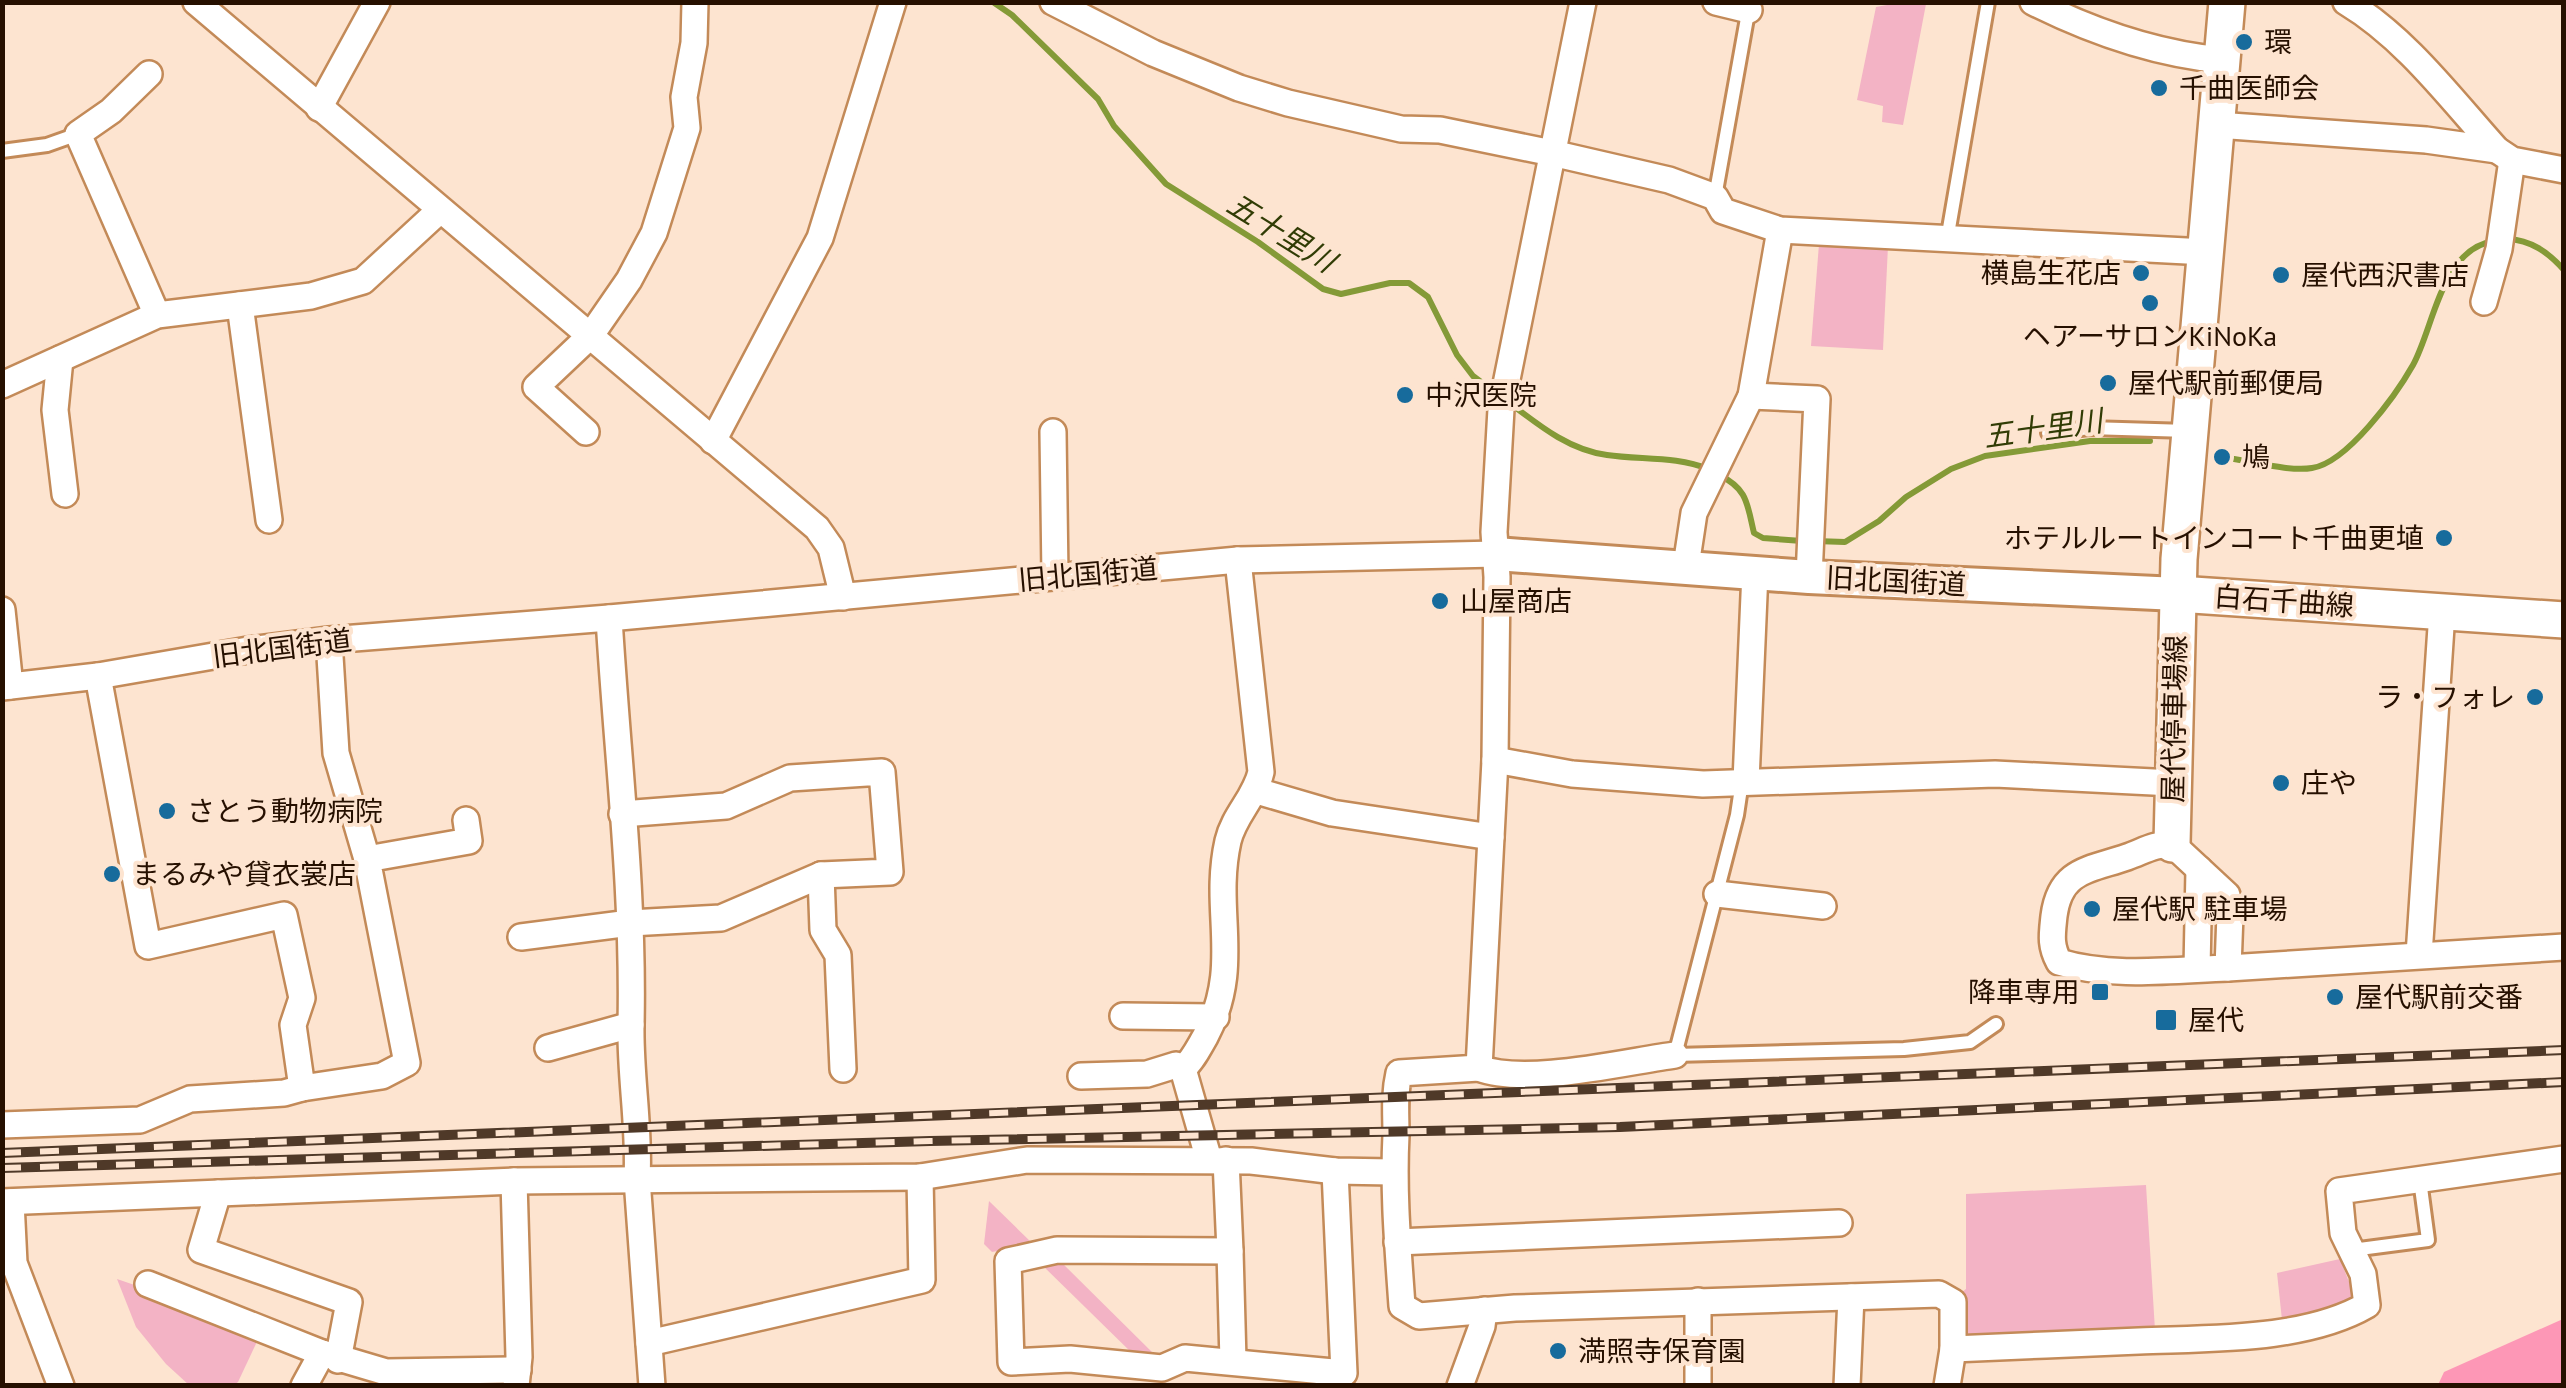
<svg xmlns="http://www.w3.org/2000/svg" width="2566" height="1388" viewBox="0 0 2566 1388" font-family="'PT Sans','Noto Sans JP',sans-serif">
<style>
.green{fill:#f3b3c5}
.forest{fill:#fd97b6}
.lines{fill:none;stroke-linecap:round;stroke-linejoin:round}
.stream{stroke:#849a37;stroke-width:6}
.service-casing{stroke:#c38a58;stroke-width:18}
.minor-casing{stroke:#c38a58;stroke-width:30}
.tertiary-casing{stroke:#c38a58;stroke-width:38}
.secondary-casing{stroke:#c38a58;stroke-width:40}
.service{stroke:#fff;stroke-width:12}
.minor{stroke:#fff;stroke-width:25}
.tertiary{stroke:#fff;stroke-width:32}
.secondary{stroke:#fff;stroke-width:35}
.rail-casing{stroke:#4f3928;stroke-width:10}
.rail{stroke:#fde4d0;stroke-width:6;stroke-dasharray:19;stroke-linecap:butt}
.poi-dot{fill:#176b9c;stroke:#fde4d0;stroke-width:4}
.labels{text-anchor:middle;stroke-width:8;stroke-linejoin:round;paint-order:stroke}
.poi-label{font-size:28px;fill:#261000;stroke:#fde4d0;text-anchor:start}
.street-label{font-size:28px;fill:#261000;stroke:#fde4d0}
.water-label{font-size:30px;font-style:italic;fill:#313c05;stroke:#fde4d0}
</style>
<rect width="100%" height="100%" fill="#fde4d0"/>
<!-- green -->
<g class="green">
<polygon points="1898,3 1926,4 1903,125 1882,122 1883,106 1857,100 1876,7"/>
<polygon points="1819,244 1888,246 1883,350 1811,346"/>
<polygon points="2146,1185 2155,1330 1960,1339 1962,1292 1966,1289 1966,1194"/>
<polygon points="989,1201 1033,1244 992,1252 984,1244"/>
<polygon points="1058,1259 1159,1359 1135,1356 1039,1262"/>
<polygon points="2340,1259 2353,1292 2350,1300 2309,1316 2282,1320 2277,1273"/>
<polygon points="117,1279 263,1329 238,1382 234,1385 189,1385 166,1364 136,1327"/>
</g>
<!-- forest -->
<polygon class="forest" points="2563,1319 2563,1385 2438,1385 2444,1372"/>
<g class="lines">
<!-- stream -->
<g class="stream">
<polyline points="993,2 1012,15 1098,99 1114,126 1166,184 1258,242 1323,289 1341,294 1390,283 1409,283 1428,297 1457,355 1473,376 1497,394"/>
<path d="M2507,239C2531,240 2548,252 2564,270"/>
<path d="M1511,404C1541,427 1570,450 1607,455C1640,460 1677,456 1708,469"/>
<path d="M2227,458C2251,461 2290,472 2312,468C2347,463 2396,395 2413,365C2434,327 2441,249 2494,241"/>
<path d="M1719,475C1748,489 1747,504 1754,533L1763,538L1802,541"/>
<polyline points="1815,541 1845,542 1879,521 1906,497 1951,469 1985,456 2090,441 2150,441"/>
</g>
<!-- service casing -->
<g class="service-casing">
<g id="service">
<polyline points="2,151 47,145 78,134"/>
<polyline points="1715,197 1749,7"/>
<polyline points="1947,240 1988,2"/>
<polyline points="2048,433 2089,428 2188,431"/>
<polyline points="1746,781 1741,788 1737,815 1675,1055 1904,1049 1970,1042 1996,1024"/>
<polyline points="2352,1250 2428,1240 2420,1180"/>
</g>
</g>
<!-- minor casing -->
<g class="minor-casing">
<g id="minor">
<polyline points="196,2 817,528 831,548 843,597"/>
<polyline points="1053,2 1153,53 1239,88 1288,103 1401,129 1440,130 1552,153 1669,180 1715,197 1723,211 1780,230 2206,252"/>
<path d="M1583,2L1501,409L1494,532L1497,577L1495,760L1479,1068L1399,1073C1394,1095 1396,1113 1396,1135C1393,1192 1398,1248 1402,1306L1419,1316L1515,1308L1939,1294L1953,1302V1349C2015,1346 2077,1344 2139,1341C2210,1338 2305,1341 2367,1305L2363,1274L2343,1233L2339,1191L2564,1159"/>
<polyline points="1716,2 1749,10"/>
<path d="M2033,2C2091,31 2158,54 2222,60"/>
<path d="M2346,2C2406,38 2451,99 2497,150L2512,160L2564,170"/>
<polyline points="149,74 111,111 78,134 157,315"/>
<polyline points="319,108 377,2"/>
<polyline points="2217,125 2426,140 2497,150"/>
<polyline points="2484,302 2499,249 2512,160"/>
<polyline points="240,305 269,520"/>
<polyline points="60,359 55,410 65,494"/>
<polyline points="2,385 157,315 311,296 363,281 440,210"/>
<polyline points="1751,396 1817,399 1809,577"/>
<polyline points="586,432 536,387 591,335 629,280 654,233 687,128 684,97 694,43 695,2"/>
<polyline points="1053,432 1055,576"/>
<polyline points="713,441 820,238 893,2"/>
<polyline points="1686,566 1694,513 1751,396 1780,230"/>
<polyline points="2,610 10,686"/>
<path d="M609,618C617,754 634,890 631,1025C630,1077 640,1128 637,1179L652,1386"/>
<polyline points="329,640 336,753 367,859"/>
<polyline points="98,676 148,946 284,915 302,998 293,1025 302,1088 382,1076 407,1063 367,859 469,841 466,820"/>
<polyline points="2,687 98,676 248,650 329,640 609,618 1238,560 1496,554"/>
<polyline points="1495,760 1572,774 1703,784 1995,774 2173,783"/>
<polyline points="1746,781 1755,572"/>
<polyline points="1257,791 1332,813 1491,837"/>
<path d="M2172,844L2227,895L2230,914L2228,968C2174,970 2111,978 2059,962C2050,945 2052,935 2054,916C2060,869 2090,870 2127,857C2144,851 2154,844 2172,844Z"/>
<polyline points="821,875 823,930 838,955 843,1069"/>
<polyline points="1717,894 1823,906"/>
<polyline points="521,937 630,923 721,918 821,875 890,872 882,772 790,778 726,806 622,814"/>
<polyline points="2419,955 2442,612"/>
<polyline points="2228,968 2564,947"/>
<polyline points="2197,969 2199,869"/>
<polyline points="1123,1016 1216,1017"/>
<polyline points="548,1048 631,1025"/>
<path d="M1479,1068C1525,1086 1624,1062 1675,1055"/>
<path d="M1183,1069C1193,1060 1198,1049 1205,1037C1243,965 1212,912 1228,841C1234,815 1255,798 1261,772L1238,560"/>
<polyline points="1183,1069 1209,1160"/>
<polyline points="1081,1076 1147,1074 1176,1065 1183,1069"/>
<polyline points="2,1125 140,1120 190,1099 284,1093 302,1088"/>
<polyline points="1226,1160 1230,1251 1057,1250 1008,1261 1011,1362 1070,1359 1162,1368 1185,1358 1344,1373 1335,1171"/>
<polyline points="514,1181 519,1357 516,1386"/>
<polyline points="218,1193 201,1250 349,1302 338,1360"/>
<polyline points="2,1202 514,1181 920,1177 1027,1160 1251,1161 1335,1171 1392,1172"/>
<polyline points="11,1202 14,1263 61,1386"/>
<polyline points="1397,1242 1839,1223"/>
<polyline points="1230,1251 1233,1361"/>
<polyline points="148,1284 322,1353"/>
<polyline points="1698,1301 1698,1386"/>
<polyline points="649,1343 922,1280 920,1177"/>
<polyline points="304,1386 322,1353 386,1372 518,1370"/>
<polyline points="1460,1386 1482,1326 1484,1310"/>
<polyline points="1847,1386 1851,1297"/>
<polyline points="1947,1386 1953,1349"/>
</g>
</g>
<!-- tertiary casing -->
<g class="tertiary-casing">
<polyline id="tertiary" points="1496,554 1809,577 2178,594"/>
</g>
<!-- secondary casing -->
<g class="secondary-casing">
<g id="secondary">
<polyline points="2178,594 2564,620"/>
<polyline points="2172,844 2179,559 2227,2"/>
</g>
</g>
<!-- service -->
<use href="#service" class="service"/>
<!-- minor -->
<use href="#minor" class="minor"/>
<!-- tertiary -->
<use href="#tertiary" class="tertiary"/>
<!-- secondary -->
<use href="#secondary" class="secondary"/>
<!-- rail casing -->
<g class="rail-casing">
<g id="rail">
<polyline points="2,1153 2564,1050"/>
<polyline points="2,1168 930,1141 1620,1127 2564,1082"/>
</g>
</g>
<!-- rail -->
<use href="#rail" class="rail"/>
</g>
<!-- markers -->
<g class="poi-dot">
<circle cx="2244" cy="42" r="10"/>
<circle cx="2159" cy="88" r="10"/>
<circle cx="2141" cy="273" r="10"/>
<circle cx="2281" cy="275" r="10"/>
<circle cx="2150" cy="303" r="10"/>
<circle cx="2108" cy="383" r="10"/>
<circle cx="1405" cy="395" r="10"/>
<circle cx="2222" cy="457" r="10"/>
<circle cx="2444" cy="538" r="10"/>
<circle cx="1440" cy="601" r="10"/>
<circle cx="2535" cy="697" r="10"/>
<circle cx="2281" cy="783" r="10"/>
<circle cx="167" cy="811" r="10"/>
<circle cx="112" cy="874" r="10"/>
<circle cx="2092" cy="909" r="10"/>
<rect x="2090" y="982" width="20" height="20" rx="5"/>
<circle cx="2335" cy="997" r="10"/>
<rect x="2154" y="1008" width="24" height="24" rx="5"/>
<circle cx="1558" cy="1351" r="10"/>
</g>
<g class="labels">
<!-- poi labels -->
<g class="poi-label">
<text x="2264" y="52">環</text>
<text x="2179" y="98">千曲医師会</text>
<text x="2121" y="283" text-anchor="end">横島生花店</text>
<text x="2301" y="285">屋代西沢書店</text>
<text x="2150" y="346" text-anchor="middle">ヘアーサロンKiNoKa</text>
<text x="2128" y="393">屋代駅前郵便局</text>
<text x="1425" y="405">中沢医院</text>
<text x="2242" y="467">鳩</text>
<text x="2424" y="548" text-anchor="end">ホテルルートインコート千曲更埴</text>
<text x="1460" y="611">山屋商店</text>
<text x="2515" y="707" text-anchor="end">ラ・フォレ</text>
<text x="2301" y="793">庄や</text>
<text x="187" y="821">さとう動物病院</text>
<text x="132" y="884">まるみや貸衣裳店</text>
<text x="2112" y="919">屋代駅 駐車場</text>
<text x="2080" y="1002" text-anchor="end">降車専用</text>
<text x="2355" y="1007">屋代駅前交番</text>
<text x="2188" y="1030">屋代</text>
<text x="1578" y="1361">満照寺保育園</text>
</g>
<!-- street labels -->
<g class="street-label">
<text transform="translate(1088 574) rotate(-5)" y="10">旧北国街道</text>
<text transform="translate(1896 581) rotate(3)" y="10">旧北国街道</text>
<text transform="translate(2284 601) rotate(4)" y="10">白石千曲線</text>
<text transform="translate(282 648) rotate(-7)" y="10">旧北国街道</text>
<text transform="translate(2174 719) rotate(-89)" y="10">屋代停車場線</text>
</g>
<!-- water labels -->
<g class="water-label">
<text transform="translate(1281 233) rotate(32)" y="10">五十里川</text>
<text transform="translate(2043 429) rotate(-8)" y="10">五十里川</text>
</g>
</g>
<!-- border -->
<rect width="2566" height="1388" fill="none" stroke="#261000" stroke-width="10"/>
</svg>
